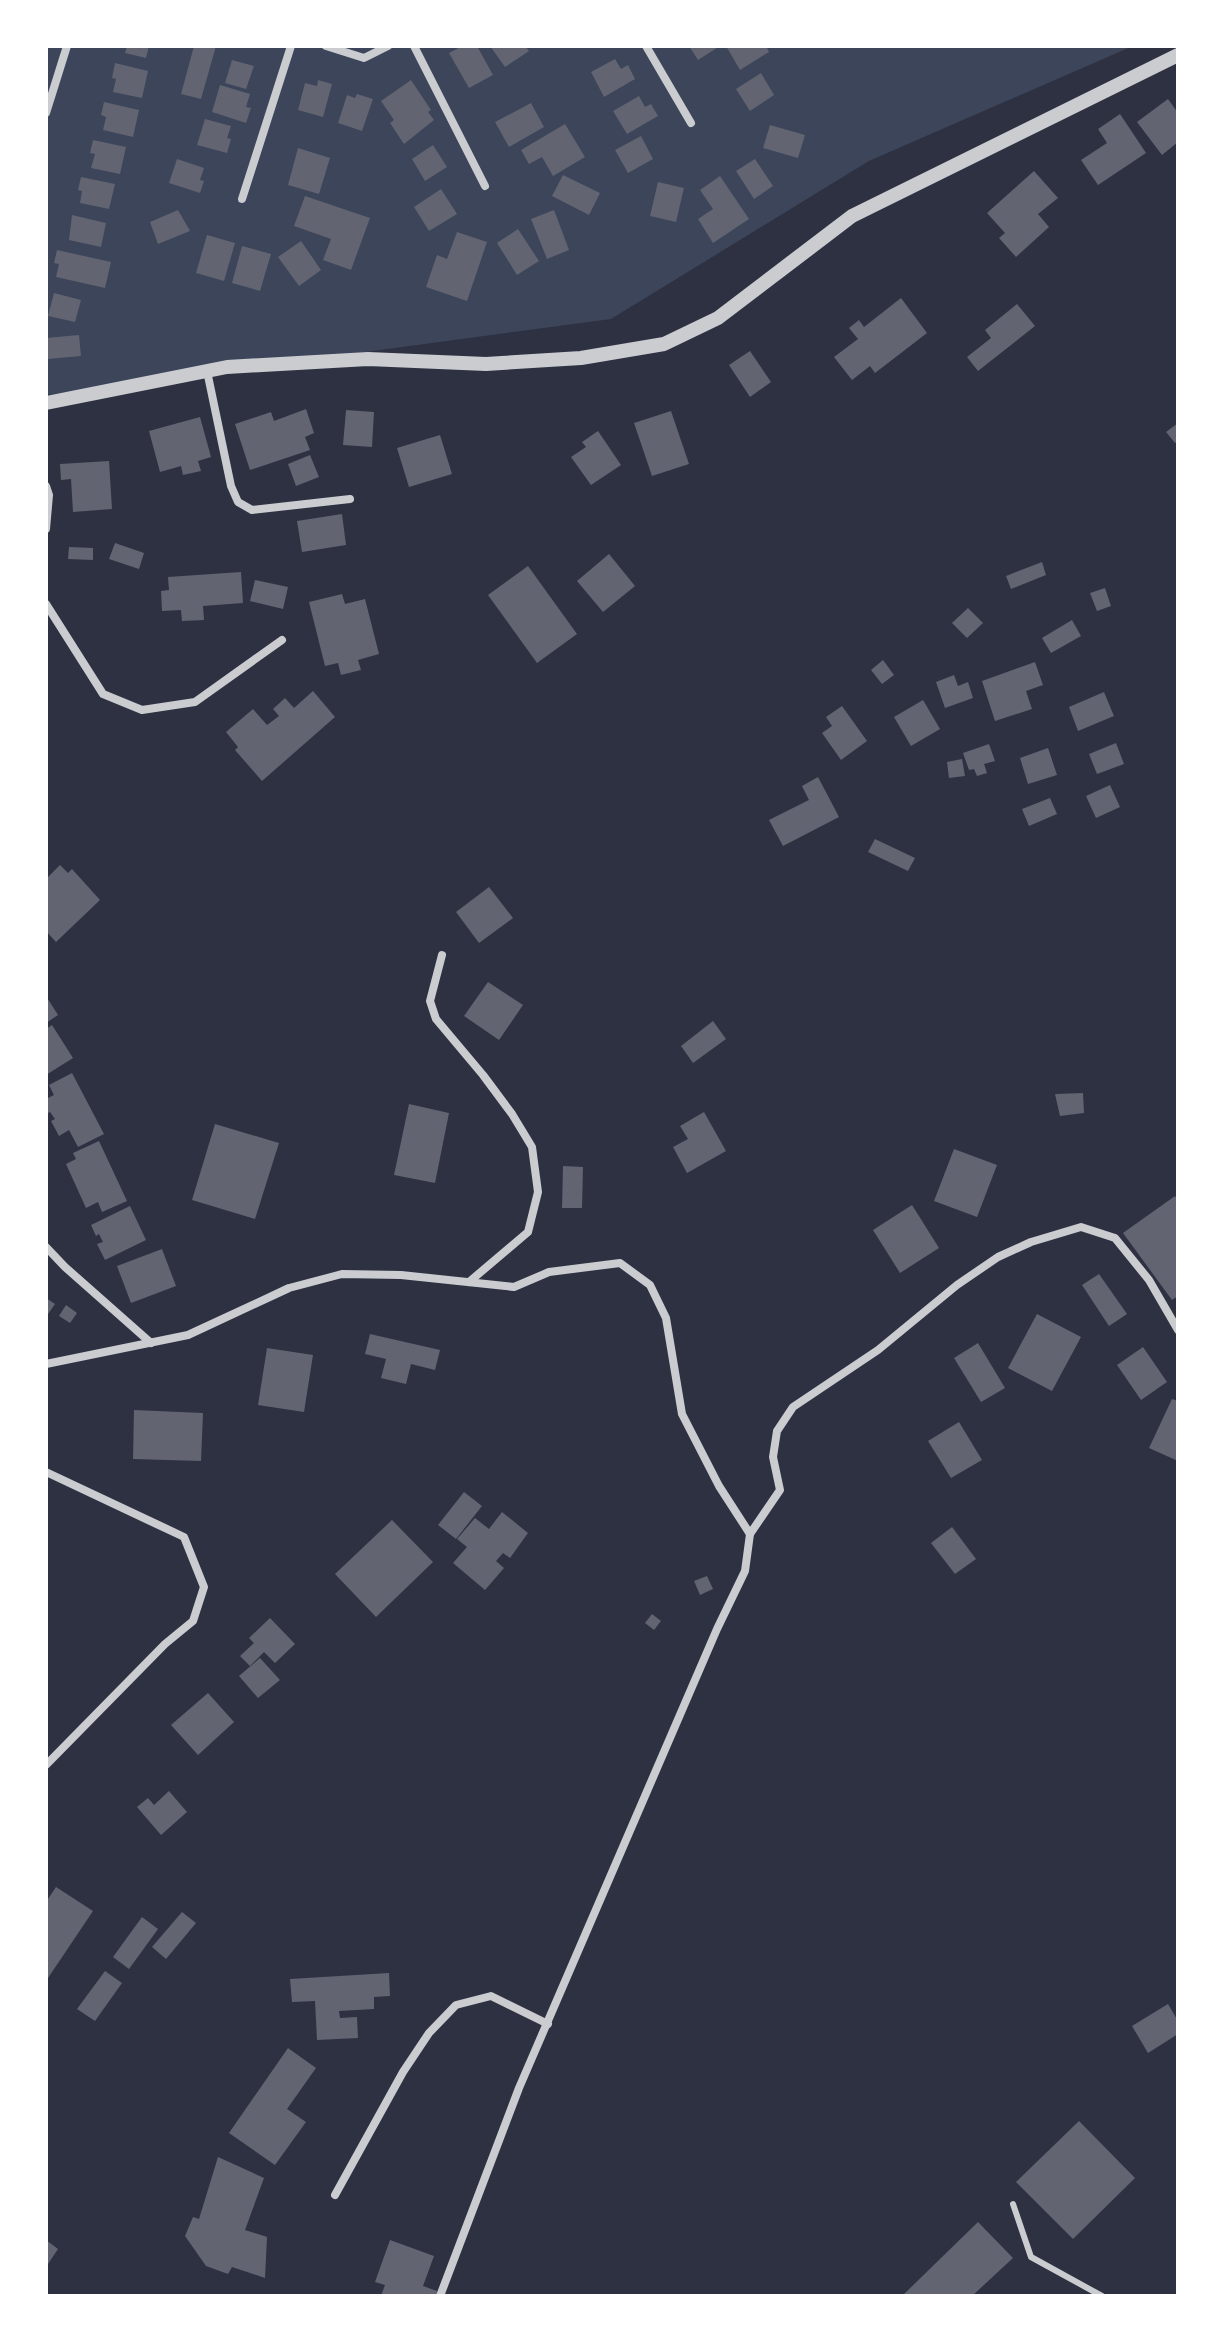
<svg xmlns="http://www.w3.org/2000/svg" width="1224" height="2342" viewBox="0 0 1224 2342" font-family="'PT Sans',sans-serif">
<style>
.green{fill:#3c4559}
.building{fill:#626471}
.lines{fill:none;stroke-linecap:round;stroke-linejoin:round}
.service{stroke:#caccd0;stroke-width:6}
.minor{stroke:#caccd0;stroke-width:8}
.tertiary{stroke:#caccd0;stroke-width:14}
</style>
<rect width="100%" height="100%" fill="#2d3142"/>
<!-- green -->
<polygon class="green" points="46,46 1133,46 869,161 611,319 46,395"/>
<!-- building -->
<g class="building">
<polygon points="127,46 149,46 146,58 125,53"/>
<polygon points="194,46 216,46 201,99 181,94"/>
<polygon points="462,46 477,46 493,75 469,88 449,53"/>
<polygon points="490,46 525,46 529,51 505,67"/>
<polygon points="689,46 720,46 698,60"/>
<polygon points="726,46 766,46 769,52 740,70"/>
<polygon points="615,59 621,69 628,65 635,79 604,97 591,72"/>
<polygon points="232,60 254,66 246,89 225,83"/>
<polygon points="115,63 148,71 142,98 113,92 116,79 112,78"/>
<polygon points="761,73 774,95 750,111 736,89"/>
<polygon points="318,80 332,84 323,117 298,110 305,83 317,86"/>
<polygon points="411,80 431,110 428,112 434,120 404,144 390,123 394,120 381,101"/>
<polygon points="220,85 250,94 246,107 251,108 246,123 212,112"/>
<polygon points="357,94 373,99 362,131 338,123 347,95 355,98"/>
<polygon points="639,96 645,107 651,104 658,116 627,134 613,111"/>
<polygon points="1168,99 1178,113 1178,142 1162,155 1137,122"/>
<polygon points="104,102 139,110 133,137 103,130 106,117 101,115"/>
<polygon points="531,103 544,127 509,147 495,122"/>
<polygon points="1120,114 1146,153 1098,185 1081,160 1107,143 1098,129"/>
<polygon points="205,119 231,126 227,138 231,139 227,153 197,145"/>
<polygon points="565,124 585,157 553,176 542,157 529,164 521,150"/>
<polygon points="770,125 805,135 798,158 763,148"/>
<polygon points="641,136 653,159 628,173 615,150"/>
<polygon points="93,140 126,147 120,174 91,168 95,154 90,153"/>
<polygon points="433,145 447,167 425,181 412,159"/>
<polygon points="298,148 330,158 319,194 288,185"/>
<polygon points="177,159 204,168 200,180 204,181 200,193 169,183"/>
<polygon points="755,159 773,186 754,199 736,171"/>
<polygon points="1034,171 1058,198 1038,214 1049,227 1016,257 999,238 1005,233 987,213"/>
<polygon points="563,175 600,193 589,215 552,196"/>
<polygon points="720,176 749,219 713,243 698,219 713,209 700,190"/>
<polygon points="81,177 115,184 109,209 80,203 82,191 78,190"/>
<polygon points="658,182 684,188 676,222 650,216"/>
<polygon points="441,189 457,214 429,231 414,207"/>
<polygon points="305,196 370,218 351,270 323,260 331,239 294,226"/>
<polygon points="178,210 190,231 158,244 150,222"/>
<polygon points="554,210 569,250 547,259 531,219"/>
<polygon points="72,215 106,223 101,247 69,240"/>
<polygon points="518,229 539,261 517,275 497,243"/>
<polygon points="457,232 487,242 467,301 426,287 437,255 447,259"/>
<polygon points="207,235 235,243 224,281 196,273"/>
<polygon points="301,241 321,270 299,286 278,257"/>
<polygon points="242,246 271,254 260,291 232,283"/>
<polygon points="57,250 111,262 105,288 56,277 59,264 54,263"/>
<polygon points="54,293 81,300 75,322 48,316"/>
<polygon points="901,298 927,333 875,373 870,366 852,380 834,357 858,339 849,328 859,320 864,327"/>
<polygon points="1017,304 1035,326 978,371 967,357 991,338 985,330"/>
<polygon points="79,335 81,356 48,359 46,338"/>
<polygon points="750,351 771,382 750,397 729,365"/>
<polygon points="306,409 314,433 305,437 310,450 250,470 235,424 271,412 274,421"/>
<polygon points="346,410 374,412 372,447 343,445"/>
<polygon points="671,411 689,464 652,476 634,423"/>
<polygon points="200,417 211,457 198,461 201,471 183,475 181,466 160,472 149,431"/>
<polygon points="1178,423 1178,441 1175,443 1166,432"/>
<polygon points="598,431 621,465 591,485 571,457 586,447 582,442"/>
<polygon points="440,435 452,474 409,487 397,448"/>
<polygon points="310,455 319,477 296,486 288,464"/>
<polygon points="109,461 112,509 73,512 71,479 61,480 60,464"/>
<polygon points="342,514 346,545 302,552 297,521"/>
<polygon points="115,543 144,553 139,569 109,559"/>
<polygon points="69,547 93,548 93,560 68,559"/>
<polygon points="609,554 635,586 603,612 577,581"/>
<polygon points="1042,562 1046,575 1011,589 1006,576"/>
<polygon points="528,566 577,634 537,663 488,595"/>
<polygon points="241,572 243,603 203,606 204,620 182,621 181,610 162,611 161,591 169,590 168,577"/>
<polygon points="255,580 288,587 283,609 250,601"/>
<polygon points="1105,588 1111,606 1097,611 1090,593"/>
<polygon points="342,594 345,604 365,599 379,654 358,660 361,670 341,675 338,663 325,666 309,602"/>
<polygon points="968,608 983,623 967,638 952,623"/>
<polygon points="1072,620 1081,636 1051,653 1042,638"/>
<polygon points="883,660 894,675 882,684 871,670"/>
<polygon points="1035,662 1043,685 1026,691 1032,709 995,721 982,681"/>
<polygon points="954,675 958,686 968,682 973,698 945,708 936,682"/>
<polygon points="313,691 335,717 262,781 235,750 238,747 226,732 253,709 267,725 279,716 273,709 285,698 294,708"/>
<polygon points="1104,692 1114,716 1078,731 1069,707"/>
<polygon points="923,700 940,729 911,746 894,717"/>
<polygon points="842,706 867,741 841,760 822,733 832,726 826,717"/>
<polygon points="1116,743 1124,764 1097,774 1089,754"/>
<polygon points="989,744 995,761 984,764 987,773 977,776 974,769 969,770 963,753"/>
<polygon points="1048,748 1057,775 1028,784 1020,758"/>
<polygon points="962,759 965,776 949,778 947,762"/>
<polygon points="818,777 839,817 783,846 769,820 809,800 802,786"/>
<polygon points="1110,785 1120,807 1096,818 1086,796"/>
<polygon points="1050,798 1057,814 1029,826 1022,809"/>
<polygon points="875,839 915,858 908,871 868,852"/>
<polygon points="60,865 68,873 72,869 100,900 56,942 46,931 46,879"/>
<polygon points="489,887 513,918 479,943 456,912"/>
<polygon points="488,982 523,1005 499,1040 464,1016"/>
<polygon points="46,996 58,1015 46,1023"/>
<polygon points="713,1021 726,1039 693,1063 681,1046"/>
<polygon points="52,1025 73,1058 46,1075 46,1029"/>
<polygon points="72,1073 104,1134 78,1147 69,1130 59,1136 51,1121 55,1119 50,1112 46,1114 46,1099 54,1095 49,1085"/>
<polygon points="1083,1093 1084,1113 1060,1116 1055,1094"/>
<polygon points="409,1104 449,1113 435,1183 394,1175"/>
<polygon points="704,1112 726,1151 687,1173 673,1147 688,1139 680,1126"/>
<polygon points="215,1124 279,1143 255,1219 192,1200"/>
<polygon points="99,1141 127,1201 102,1212 98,1202 86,1208 66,1164 76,1159 73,1153"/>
<polygon points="954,1149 997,1165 977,1217 934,1201"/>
<polygon points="563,1166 583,1167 582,1208 562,1208"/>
<polygon points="1175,1196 1178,1201 1178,1296 1172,1300 1123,1233"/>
<polygon points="912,1205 939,1248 900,1273 873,1230"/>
<polygon points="130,1206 146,1240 105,1260 97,1244 103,1242 99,1234 96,1236 91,1225"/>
<polygon points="162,1249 176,1286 131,1303 117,1266"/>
<polygon points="1099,1274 1127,1314 1109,1326 1082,1285"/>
<polygon points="46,1298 55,1304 46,1317"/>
<polygon points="66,1305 77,1313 70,1323 59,1316"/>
<polygon points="1037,1314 1081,1337 1052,1391 1008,1368"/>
<polygon points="370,1334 440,1350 435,1370 411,1364 406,1384 381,1378 386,1359 365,1354"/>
<polygon points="978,1343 1005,1388 981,1402 954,1358"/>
<polygon points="1143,1347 1167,1382 1141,1400 1117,1365"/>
<polygon points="267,1348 313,1355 304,1412 258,1405"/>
<polygon points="1172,1399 1178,1401 1178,1461 1149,1448"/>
<polygon points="134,1410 203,1413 201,1461 133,1459"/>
<polygon points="959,1422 982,1460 951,1478 928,1441"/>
<polygon points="464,1492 482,1506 456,1539 438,1525"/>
<polygon points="502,1512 528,1533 510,1558 503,1553 496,1561 504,1568 485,1590 453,1563 467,1547 457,1539 475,1518 489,1529"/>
<polygon points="392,1520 433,1562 376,1617 335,1574"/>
<polygon points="952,1527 976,1559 955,1574 931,1543"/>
<polygon points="707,1576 713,1589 700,1595 694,1581"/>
<polygon points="652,1614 661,1621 654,1630 645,1623"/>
<polygon points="270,1618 295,1644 275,1663 264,1652 250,1666 240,1656 254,1643 249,1638"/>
<polygon points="260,1658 280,1680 258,1698 239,1676"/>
<polygon points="208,1693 234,1722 198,1755 171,1725"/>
<polygon points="169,1791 187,1812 161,1835 137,1807 148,1798 154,1805"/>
<polygon points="56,1887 93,1911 46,1981 46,1902"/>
<polygon points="182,1912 196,1923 166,1959 152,1947"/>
<polygon points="142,1917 158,1929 129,1969 113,1957"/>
<polygon points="105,1971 122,1983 95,2021 77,2009"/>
<polygon points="389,1973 390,1996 374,1997 374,2009 339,2011 340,2018 357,2017 358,2038 317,2040 315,2001 292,2002 290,1979"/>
<polygon points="1168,2004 1178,2021 1178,2034 1148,2053 1132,2026"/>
<polygon points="288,2048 316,2068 287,2109 306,2122 275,2165 229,2133"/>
<polygon points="1079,2121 1135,2178 1073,2239 1016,2182"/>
<polygon points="218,2157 264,2178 245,2230 267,2237 265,2278 232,2267 228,2274 206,2266 185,2236 193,2217 199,2219"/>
<polygon points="978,2222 1013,2258 972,2296 902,2296"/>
<polygon points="46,2240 58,2249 48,2264 46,2263"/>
<polygon points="390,2240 434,2256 423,2286 437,2291 436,2296 381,2296 385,2285 375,2282"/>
</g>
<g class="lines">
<!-- service -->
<polyline class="service" points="1013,2204 1031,2257 1102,2296"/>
<!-- minor -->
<g class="minor">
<polyline points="326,46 364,58 388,46"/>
<polyline points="414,46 485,186"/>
<polyline points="646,46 691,123"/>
<polyline points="46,113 67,46"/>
<polyline points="242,199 291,46"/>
<polyline points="207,371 231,486 238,502 252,510 350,499"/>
<polyline points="46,486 49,495 46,529"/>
<polyline points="46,604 103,694 142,710 195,702 282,640"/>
<polyline points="442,955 430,1001 436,1019 483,1075 512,1114 532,1147 538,1192 528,1232 469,1282"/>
<polyline points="46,1247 65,1267 151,1343"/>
<polyline points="46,1364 188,1335 289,1288 342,1274 401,1275 514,1287 549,1272 620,1263 650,1285 666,1318 682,1414 719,1486 750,1534 745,1571 717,1629 519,2088 440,2296"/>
<polyline points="46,1472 184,1537 204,1587 193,1621 165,1644 46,1765"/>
<polyline points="750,1534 780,1490 773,1457 777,1431 793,1407 878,1350 957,1285 998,1257 1031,1242 1081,1227 1115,1238 1149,1280 1178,1330"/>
<polyline points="335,2195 403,2072 429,2033 456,2005 491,1996 548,2024"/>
</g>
<!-- tertiary -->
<polyline class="tertiary" points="46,403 227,367 368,359 486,364 581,358 664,344 718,318 852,216 1178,55"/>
</g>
<!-- border -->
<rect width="1224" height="2342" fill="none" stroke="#ffffff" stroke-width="96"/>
</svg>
